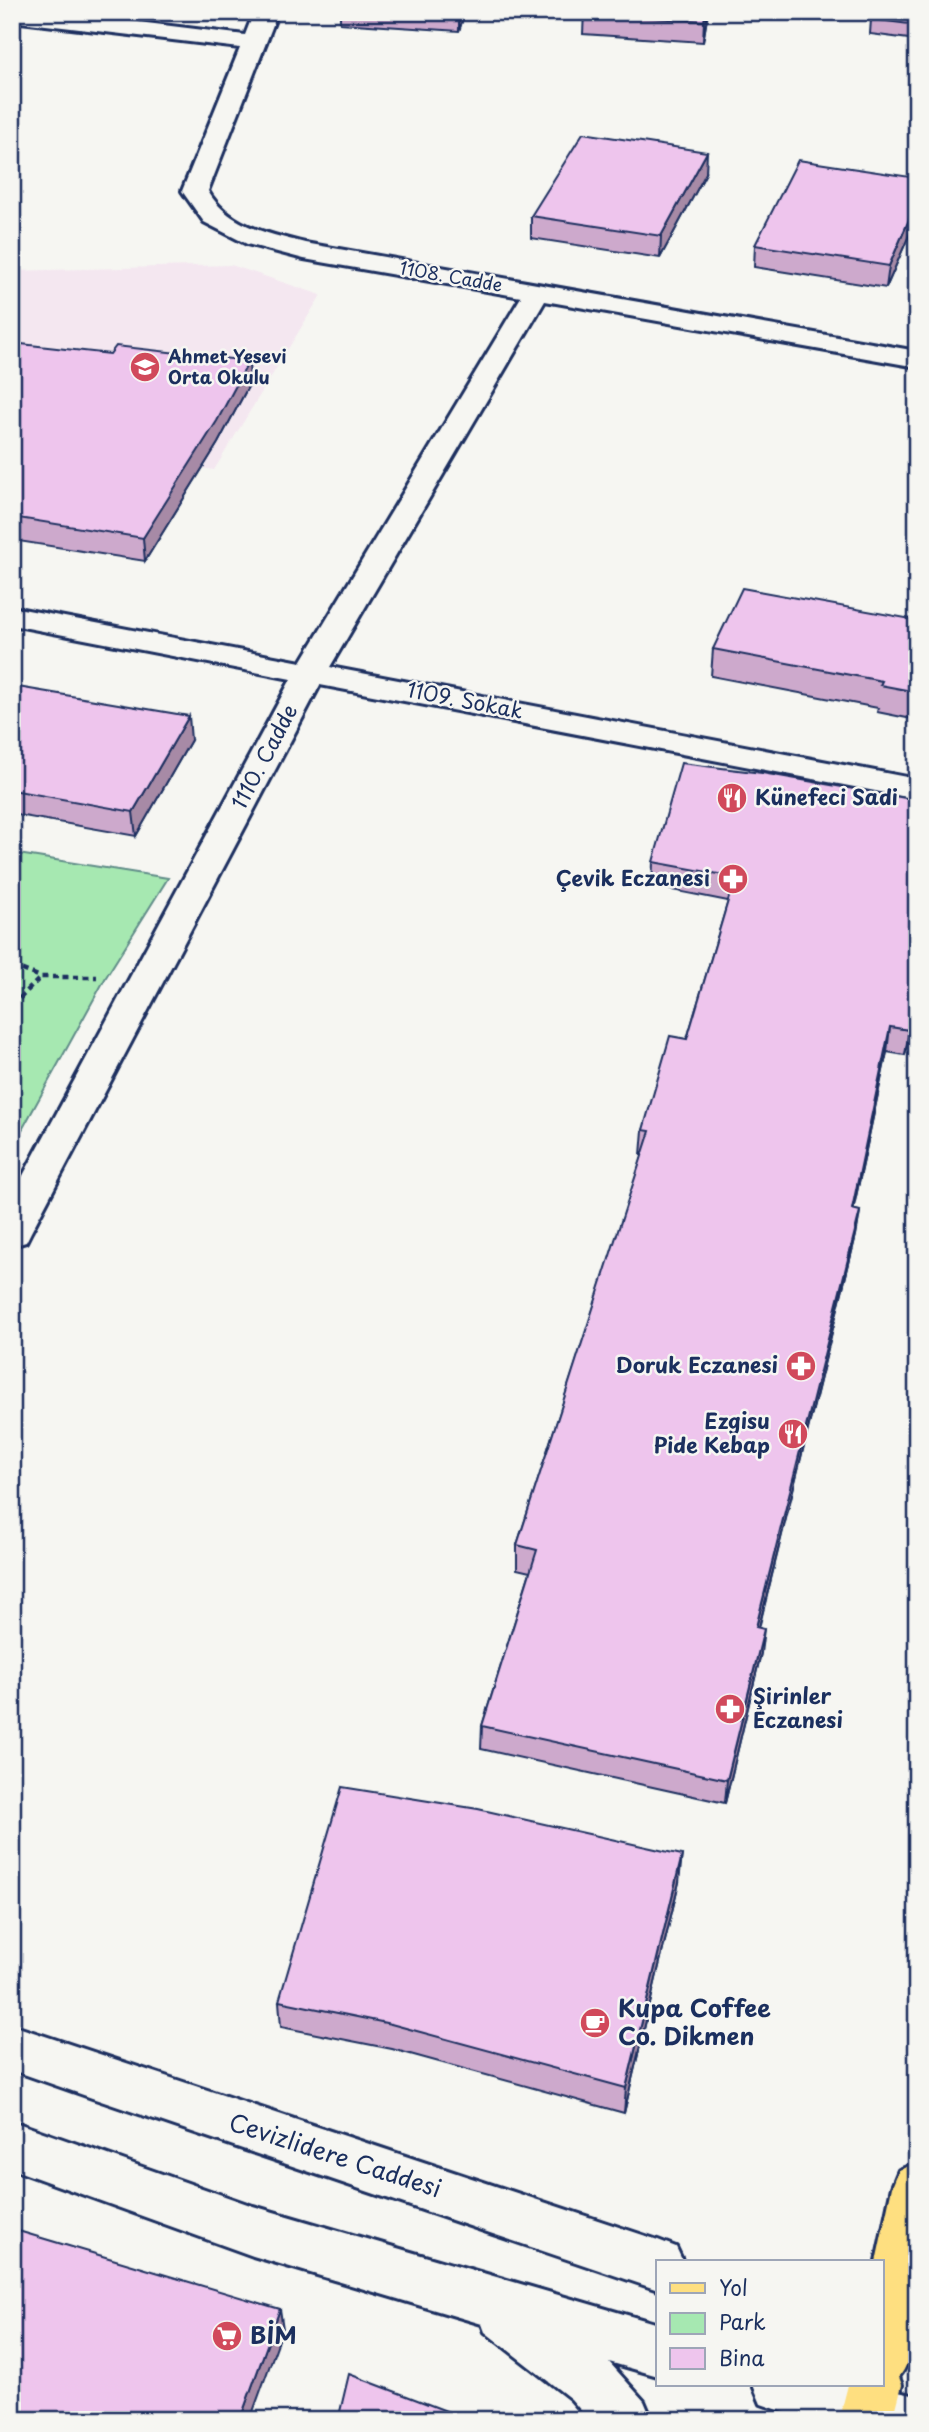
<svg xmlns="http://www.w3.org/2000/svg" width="929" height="2432" viewBox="0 0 929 2432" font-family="'Playpen Sans',sans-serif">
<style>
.built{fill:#f4e7f0}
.green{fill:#a6e8b1;stroke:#608c88;stroke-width:2}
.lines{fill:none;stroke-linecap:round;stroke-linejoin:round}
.street-casing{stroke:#1b2f5e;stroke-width:6}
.secondary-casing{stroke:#1b2f5e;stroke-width:6}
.primary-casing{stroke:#1b2f5e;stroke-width:6}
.path{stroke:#1b2f5e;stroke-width:4.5;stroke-dasharray:6 4.5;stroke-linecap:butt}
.street{fill:#f6f6f2;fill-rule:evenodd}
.secondary{fill:#f6f6f2;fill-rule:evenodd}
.primary{fill:#fedf80;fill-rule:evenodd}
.wall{fill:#cda9cc;stroke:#1b2f5e;stroke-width:2}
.shaded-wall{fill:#a78aa6;stroke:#1b2f5e;stroke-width:2}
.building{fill:#eec5ed;stroke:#1b2f5e;stroke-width:2}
.labels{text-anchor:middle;stroke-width:5;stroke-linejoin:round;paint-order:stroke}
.far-street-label{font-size:18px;fill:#1b2f5e;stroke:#f6f6f2}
.far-poi-label{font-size:18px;font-weight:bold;fill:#1b2f5e;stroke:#f6f6f2;text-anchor:start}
.street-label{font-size:21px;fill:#1b2f5e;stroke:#f6f6f2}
.poi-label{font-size:21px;font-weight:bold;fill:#1b2f5e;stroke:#f6f6f2;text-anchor:end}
.near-poi-label{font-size:24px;font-weight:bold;fill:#1b2f5e;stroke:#f6f6f2;text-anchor:start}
.near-street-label{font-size:24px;fill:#1b2f5e;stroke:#f6f6f2}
</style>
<rect width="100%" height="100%" fill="#f6f6f2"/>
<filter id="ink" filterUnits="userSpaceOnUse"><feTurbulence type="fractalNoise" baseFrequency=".0143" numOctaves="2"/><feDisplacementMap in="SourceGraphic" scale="14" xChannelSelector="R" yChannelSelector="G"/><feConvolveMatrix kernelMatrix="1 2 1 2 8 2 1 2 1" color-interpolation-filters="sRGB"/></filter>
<g filter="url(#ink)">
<!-- built -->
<polygon class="built" points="231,265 321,295 214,470 12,439 12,271"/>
<!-- green -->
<polygon class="green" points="12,853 168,878 106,977 12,1148"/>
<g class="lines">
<!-- street casing -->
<g class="street-casing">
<g id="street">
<path d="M12,12H56L245,35L254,12H278L208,191C228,226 268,234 305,243L917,351V367L545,301L330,667L917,779V799L320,685L31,1232L26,1242L12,1246V1196L291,679L12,625V607L301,662L521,297L304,259L247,244L204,222L182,191L240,48L12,21Z"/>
<polygon points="864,2385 917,2396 917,2420 845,2420 841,2410 849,2391"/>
</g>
</g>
<!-- secondary casing -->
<g class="secondary-casing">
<g id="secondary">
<polygon points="12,2025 658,2240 676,2247 683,2262 658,2262 658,2290 92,2098 12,2070"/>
<polygon points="12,2121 253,2206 658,2324 658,2376 609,2362 644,2401 652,2420 589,2420 571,2399 485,2332 482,2324 253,2256 12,2169"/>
<polygon points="753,2385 872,2385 887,2391 895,2410 891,2420 808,2420 761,2404"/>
</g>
</g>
<!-- primary casing -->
<g class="primary-casing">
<path id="primary" d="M917,2163C917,2209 927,2346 899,2377L902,2385L893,2420H839L848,2385H882V2262H876L892,2187L899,2170Z"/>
</g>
<!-- path -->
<g class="path">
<polyline points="12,966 41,977 97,977"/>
<polyline points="12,1006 41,977"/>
</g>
<!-- street -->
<use href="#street" class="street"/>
<!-- secondary -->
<use href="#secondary" class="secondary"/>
<!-- primary -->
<use href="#primary" class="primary"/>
</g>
<!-- wall -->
<g class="wall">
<polygon points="340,12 465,12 459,31 340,23"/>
<polygon points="584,12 708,12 703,42 583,34"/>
<polygon points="917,12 917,40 870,34 871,19"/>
<polygon points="706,173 660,258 531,238 531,216"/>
<polygon points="917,178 917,217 886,288 754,267 755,245"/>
<polygon points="12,343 250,383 218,443 145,561 12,540"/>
<polygon points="917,620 917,720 877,712 878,708 711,676 713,649"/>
<polygon points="12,686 191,740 136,836 12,814"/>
<polygon points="917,800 917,1005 905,1055 887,1052 853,1210 860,1211 856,1235 759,1628 761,1653 725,1803 481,1749 482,1726 530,1572 517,1569 517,1545 643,1155 641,1155 643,1130 687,1039 728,901 652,886 653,862"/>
<polygon points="679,1882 624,2113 392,2049 281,2027 279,2001"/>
</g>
<!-- shaded-wall -->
<g class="shaded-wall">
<polygon points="459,12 465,12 459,31"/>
<polygon points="706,12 708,12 703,42 704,21"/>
<polygon points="707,152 706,173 660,258 661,236"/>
<polygon points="917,201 917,217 886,288 889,266"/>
<polygon points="249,361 250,383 218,443 145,561 143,538"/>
<polygon points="189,716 191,740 136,836 133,812"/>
<polygon points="917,996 917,1005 905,1055 909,1030"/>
<polygon points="890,1027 887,1052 848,1234 852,1209"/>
<polygon points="860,1211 856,1235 753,1651 756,1627"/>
<polygon points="764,1629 761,1653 725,1803 727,1780"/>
<polygon points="682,1855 679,1882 624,2113 626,2088"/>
<polygon points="280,2309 283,2329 250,2420 240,2420"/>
</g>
<!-- building -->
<g class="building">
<polygon points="584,12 706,12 704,21 584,14"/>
<polygon points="875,12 917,12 917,25 871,19"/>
<polygon points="583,133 707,152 661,236 531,216"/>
<polygon points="798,160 917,178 917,201 889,266 755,245"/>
<polygon points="12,343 110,354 116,346 249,361 217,421 143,538 12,517"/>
<polygon points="742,588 917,620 917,692 880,685 882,681 713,649"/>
<polygon points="12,686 189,716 133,812 12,790"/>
<polygon points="681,763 762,773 917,800 917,996 909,1030 890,1027 852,1209 860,1211 756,1627 764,1629 727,1780 482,1726 537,1550 517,1545 650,1131 643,1130 670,1036 687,1039 735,877 653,862"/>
<polygon points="342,1787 478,1809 682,1855 626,2088 391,2024 279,2001"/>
<polygon points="15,2230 280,2309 240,2420 12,2420 12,2237"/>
<polygon points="349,2374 470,2420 338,2420"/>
</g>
</g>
<!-- icons -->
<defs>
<g id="school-disc" transform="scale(1.575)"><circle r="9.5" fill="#d1495b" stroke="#f6f6f2"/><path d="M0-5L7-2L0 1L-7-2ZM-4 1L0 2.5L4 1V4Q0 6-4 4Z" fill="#fff"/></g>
<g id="restaurant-disc" transform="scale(1.575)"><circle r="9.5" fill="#d1495b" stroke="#f6f6f2"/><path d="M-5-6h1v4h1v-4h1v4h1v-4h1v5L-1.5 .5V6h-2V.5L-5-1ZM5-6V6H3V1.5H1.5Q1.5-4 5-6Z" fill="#fff"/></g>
<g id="pharmacy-disc" transform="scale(1.575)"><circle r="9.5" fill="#d1495b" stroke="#f6f6f2"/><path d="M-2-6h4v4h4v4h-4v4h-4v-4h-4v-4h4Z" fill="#fff"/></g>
<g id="cafe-disc" transform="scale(1.575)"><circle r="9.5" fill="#d1495b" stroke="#f6f6f2"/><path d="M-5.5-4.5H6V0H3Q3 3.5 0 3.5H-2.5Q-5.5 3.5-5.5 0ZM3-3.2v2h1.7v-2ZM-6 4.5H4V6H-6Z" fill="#fff"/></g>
<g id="supermarket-disc" transform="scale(1.575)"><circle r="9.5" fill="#d1495b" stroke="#f6f6f2"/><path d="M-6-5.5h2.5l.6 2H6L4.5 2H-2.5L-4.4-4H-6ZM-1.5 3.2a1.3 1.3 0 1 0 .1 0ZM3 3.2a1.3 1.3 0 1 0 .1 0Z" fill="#fff"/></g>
</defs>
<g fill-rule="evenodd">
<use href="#school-disc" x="145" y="367"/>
<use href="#restaurant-disc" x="732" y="798"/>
<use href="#pharmacy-disc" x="733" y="879"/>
<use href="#pharmacy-disc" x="801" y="1366"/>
<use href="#restaurant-disc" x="793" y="1434"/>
<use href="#pharmacy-disc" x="730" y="1709"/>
<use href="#cafe-disc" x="595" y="2023"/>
<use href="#supermarket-disc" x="227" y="2336"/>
</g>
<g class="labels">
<!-- far-street labels -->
<g class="far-street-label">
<text transform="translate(451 277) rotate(10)" y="6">1108. Cadde</text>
</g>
<!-- far-poi labels -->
<g class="far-poi-label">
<text x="168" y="363">Ahmet Yesevi<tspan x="168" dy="21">Orta Okulu</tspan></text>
</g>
<!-- street labels -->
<g class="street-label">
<text transform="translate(465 701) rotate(11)" y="7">1109. Sokak</text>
<text transform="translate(265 757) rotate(-62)" y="7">1110. Cadde</text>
</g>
<!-- poi labels -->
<g class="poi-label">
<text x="755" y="805" text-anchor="start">Künefeci Sadi</text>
<text x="710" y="886">Çevik Eczanesi</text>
<text x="778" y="1373">Doruk Eczanesi</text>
<text x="770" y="1429">Ezgisu<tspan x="770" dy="24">Pide Kebap</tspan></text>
<text x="753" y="1704" text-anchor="start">Şirinler<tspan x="753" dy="24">Eczanesi</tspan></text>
</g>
<!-- near-poi labels -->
<g class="near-poi-label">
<text x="618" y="2017">Kupa Coffee<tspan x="618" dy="28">Co. Dikmen</tspan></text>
<text x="250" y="2344">BİM</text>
</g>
<!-- near-street labels -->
<g class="near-street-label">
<text transform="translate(335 2156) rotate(18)" y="8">Cevizlidere Caddesi</text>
</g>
</g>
<!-- margin -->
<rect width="929" height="2432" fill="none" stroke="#f6f6f2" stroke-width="42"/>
<rect x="21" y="21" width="887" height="2390" fill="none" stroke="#1b2f5e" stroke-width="2.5" filter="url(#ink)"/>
<!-- legend -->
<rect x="656" y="2260" width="228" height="126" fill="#f6f6f2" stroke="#9ea6b7" stroke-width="2"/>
<rect x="670" y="2283" width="35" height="10" fill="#fedf80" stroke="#9ea6b7" stroke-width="2"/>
<text x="719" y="2296" font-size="21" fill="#1b2f5e">Yol</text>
<rect x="670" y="2313" width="35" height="21" fill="#a6e8b1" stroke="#9ea6b7" stroke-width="2"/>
<text x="719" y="2330" font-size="21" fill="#1b2f5e">Park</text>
<rect x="670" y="2348" width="35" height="21" fill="#eec5ed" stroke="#9ea6b7" stroke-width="2"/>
<text x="719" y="2366" font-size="21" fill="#1b2f5e">Bina</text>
</svg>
